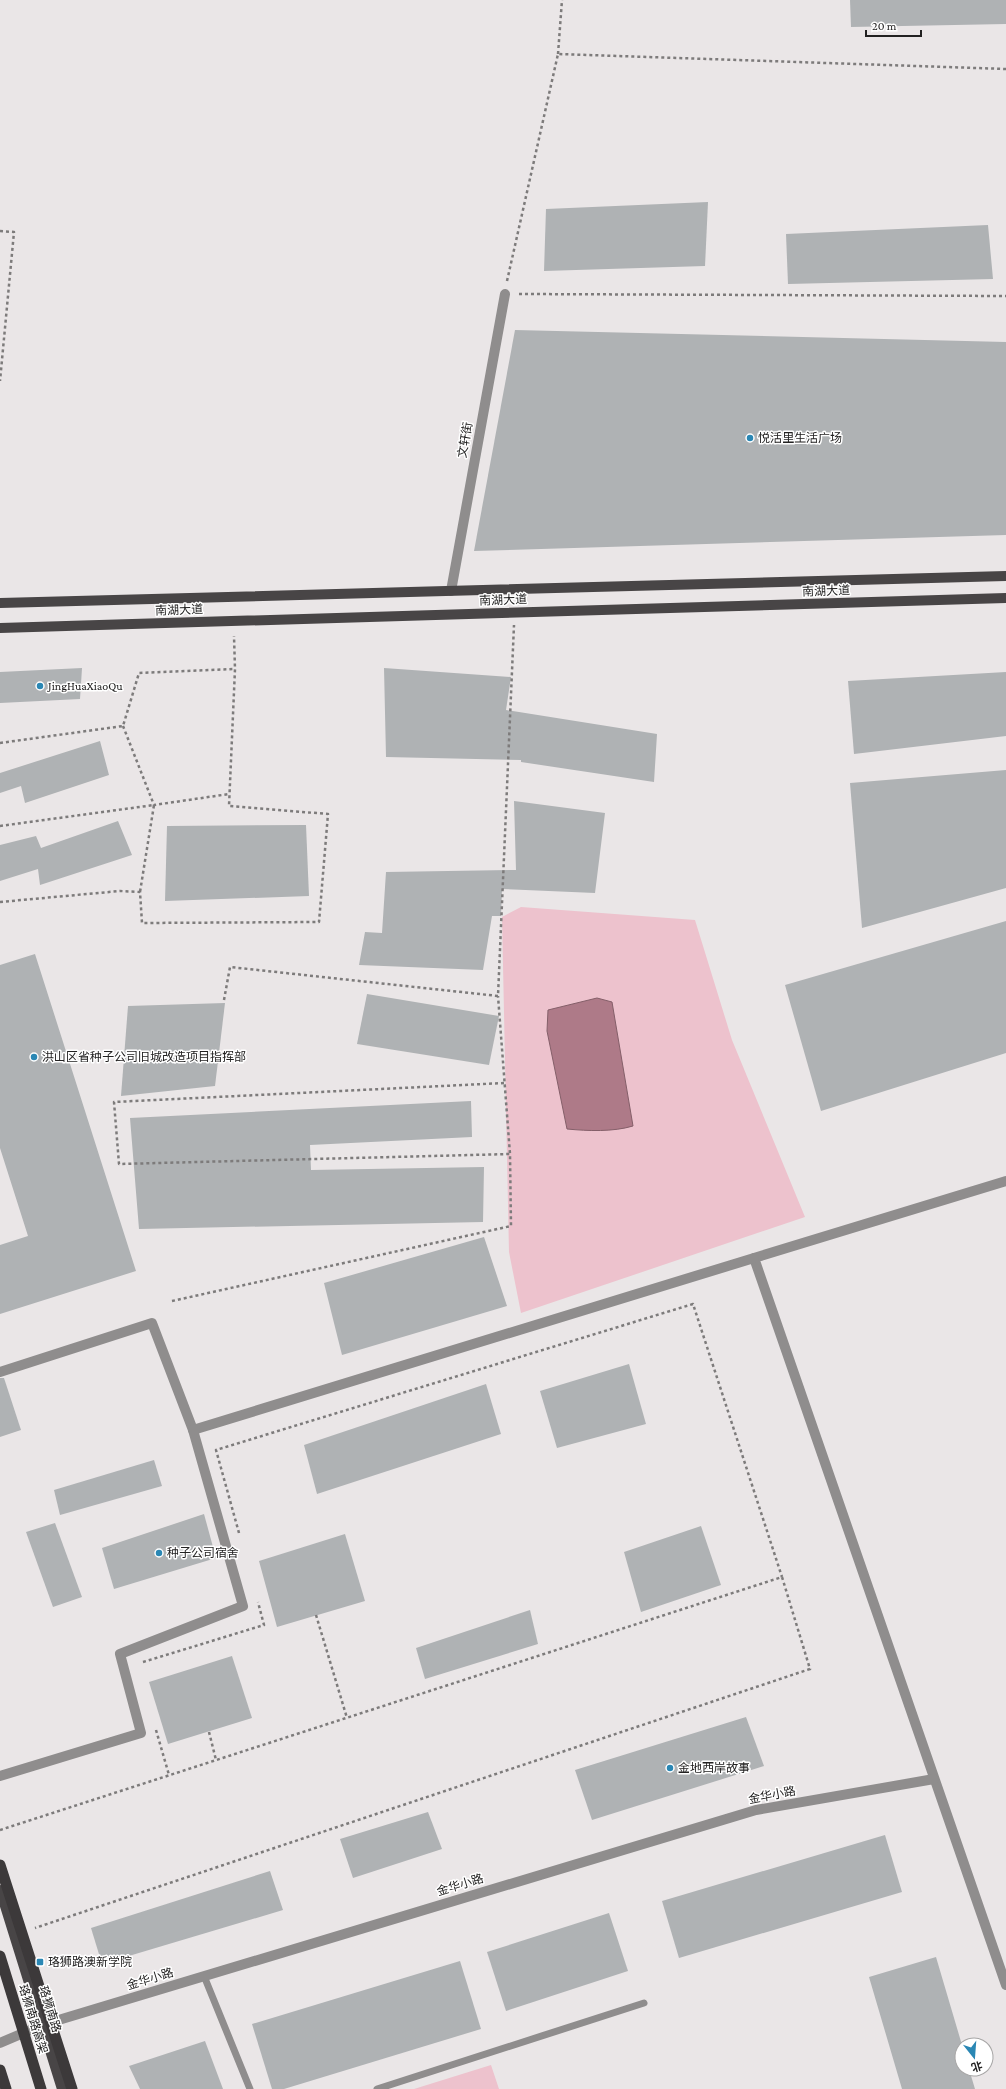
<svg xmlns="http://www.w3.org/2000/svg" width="1006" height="2089" viewBox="0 0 1006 2089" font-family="'Crimson Pro','Noto Sans SC',serif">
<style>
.green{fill:#edc2cd}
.water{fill:#ae7a88;stroke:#845f69}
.building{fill:#afb2b4}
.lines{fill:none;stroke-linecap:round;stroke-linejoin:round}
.path{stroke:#7d7b7b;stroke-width:2.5;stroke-dasharray:3 3;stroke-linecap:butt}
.service{stroke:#8f8d8d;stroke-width:7}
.minor{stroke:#8f8d8d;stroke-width:10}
.primary{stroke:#484546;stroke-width:10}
.trunk{stroke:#3c393a;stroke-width:11}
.poi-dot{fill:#2a87b4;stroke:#fff;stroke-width:1.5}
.labels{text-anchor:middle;stroke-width:3;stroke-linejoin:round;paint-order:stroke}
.poi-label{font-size:12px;fill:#222121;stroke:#fff;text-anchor:start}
.street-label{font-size:12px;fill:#222121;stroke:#fff}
</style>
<rect width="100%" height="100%" fill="#eae6e7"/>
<!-- green -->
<g class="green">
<polygon points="521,907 695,920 732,1040 805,1217 521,1313 509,1252 502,917"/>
<polygon points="491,2065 499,2089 414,2089"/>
</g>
<!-- water -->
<path class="water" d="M597,998L612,1002L633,1126C613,1132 588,1131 567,1129L547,1031L548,1010Z"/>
<!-- building -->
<g class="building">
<polygon points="850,0 1006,0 1006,24 851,27"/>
<polygon points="708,202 705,266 544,271 546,209"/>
<polygon points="988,225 993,279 788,284 786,234"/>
<polygon points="515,330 1006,342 1006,535 474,551"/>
<polygon points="82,668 80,699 0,703 0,672"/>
<polygon points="384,668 511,677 506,710 657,734 654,782 521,762 521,760 386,757"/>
<polygon points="1006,672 1006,736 854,754 848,681"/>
<polygon points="100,741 109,775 25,803 21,786 0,793 0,773"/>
<polygon points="1006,770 1006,888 862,928 850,783"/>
<polygon points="514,801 605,813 595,893 502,889 501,916 492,916 483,970 359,965 365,932 382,933 386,872 516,870"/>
<polygon points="118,821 132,855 40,885 38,869 0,881 0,845 36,836 41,848"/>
<polygon points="306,825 309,896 165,901 167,826"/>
<polygon points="1006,921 1006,1053 821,1111 785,985"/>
<polygon points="35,954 136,1271 0,1314 0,1245 28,1236 0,1148 0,965"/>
<polygon points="367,994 499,1016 489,1065 357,1044"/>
<polygon points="225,1003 215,1086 121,1096 128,1006"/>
<polygon points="471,1101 472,1137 310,1145 311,1170 484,1167 483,1222 139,1229 130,1118"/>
<polygon points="484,1237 507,1306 342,1355 324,1283"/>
<polygon points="629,1364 646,1424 557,1448 540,1391"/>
<polygon points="0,1378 4,1378 21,1430 0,1437"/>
<polygon points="486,1384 501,1434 317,1494 304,1445"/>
<polygon points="154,1460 162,1486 60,1515 54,1490"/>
<polygon points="204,1514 216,1558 114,1589 102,1548"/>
<polygon points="55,1523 82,1597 53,1607 26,1532"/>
<polygon points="701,1526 721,1585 641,1612 624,1552"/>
<polygon points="345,1534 365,1601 277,1627 259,1561"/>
<polygon points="530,1610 538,1644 425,1679 416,1648"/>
<polygon points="232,1656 252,1718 168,1744 149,1682"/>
<polygon points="746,1717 764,1766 592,1820 575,1770"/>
<polygon points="428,1812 442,1849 353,1878 340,1839"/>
<polygon points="885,1835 902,1892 679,1958 662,1901"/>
<polygon points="270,1871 283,1910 102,1964 91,1928"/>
<polygon points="609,1913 628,1971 506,2011 487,1952"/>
<polygon points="936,1957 962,2045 962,2069 969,2069 975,2089 902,2089 869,1977"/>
<polygon points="460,1961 481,2029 284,2089 272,2089 252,2024"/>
<polygon points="205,2041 223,2089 140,2089 129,2066"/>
</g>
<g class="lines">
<!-- path -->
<g class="path">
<polyline points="558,54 562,0"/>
<polyline points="0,231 14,232 0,381"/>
<polyline points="507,281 558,54 1006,69"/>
<polyline points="519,294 1006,296"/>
<polyline points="123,726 154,805 229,794"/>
<polyline points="0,743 123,726 139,673 235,669"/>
<polyline points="0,826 154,805 140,892"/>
<polyline points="0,902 120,891 140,892 142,923 319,922 328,814 229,806 235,669 234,636"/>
<polyline points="224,1000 230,967 498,996 514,625"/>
<polyline points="504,1083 114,1102 119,1164 510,1154"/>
<polyline points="172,1301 511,1226 510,1154 498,996"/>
<polyline points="239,1533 216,1450 693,1304 782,1577"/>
<polyline points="316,1615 347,1718"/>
<polyline points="143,1662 264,1625 258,1602"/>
<polyline points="156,1730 169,1775"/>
<polyline points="209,1732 216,1760"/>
<polyline points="0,1830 782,1577 810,1669 35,1928"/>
</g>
<!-- service -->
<g class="service">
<polyline points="204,1976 250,2089"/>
<polyline points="377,2089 644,2003"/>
</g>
<!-- minor -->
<g class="minor">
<polyline points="451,591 505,294"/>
<polyline points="1006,1181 754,1258 1006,1985"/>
<polyline points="0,1372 152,1323 193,1430 243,1606 120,1654 141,1733 0,1776"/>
<polyline points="193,1430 754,1258"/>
<polyline points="0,2043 42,2025 756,1810 934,1779"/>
</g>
<!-- primary -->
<g class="primary">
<polyline points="0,603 1006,576"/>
<polyline points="0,628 1006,598"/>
<polyline points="0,1890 62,2089"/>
</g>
<!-- trunk -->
<g class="trunk">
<polyline points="0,1865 72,2089"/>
<polyline points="0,1956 41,2089"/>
<polyline points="0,2070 6,2089"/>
</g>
</g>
<!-- markers -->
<g class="poi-dot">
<circle cx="750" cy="438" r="4"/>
<circle cx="40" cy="686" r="4"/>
<circle cx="34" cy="1057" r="4"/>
<circle cx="159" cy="1553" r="4"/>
<circle cx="670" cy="1768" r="4"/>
<rect x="36" y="1958" width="8" height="8" rx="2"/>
</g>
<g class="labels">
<!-- poi labels -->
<g class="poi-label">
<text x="758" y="442">悦活里生活广场</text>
<text x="48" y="690">JingHuaXiaoQu</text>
<text x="42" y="1061">洪山区省种子公司旧城改造项目指挥部</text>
<text x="167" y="1557">种子公司宿舍</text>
<text x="678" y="1772">金地西岸故事</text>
<text x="48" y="1966">珞狮路澳新学院</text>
</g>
<!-- street labels -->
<g class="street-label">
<text transform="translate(465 440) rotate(-80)" y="4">文轩街</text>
<text transform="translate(826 591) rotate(-2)" y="4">南湖大道</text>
<text transform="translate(503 600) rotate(-2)" y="4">南湖大道</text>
<text transform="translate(179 610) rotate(-2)" y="4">南湖大道</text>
<text transform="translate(772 1795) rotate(-11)" y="4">金华小路</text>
<text transform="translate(460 1885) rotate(-17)" y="4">金华小路</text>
<text transform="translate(150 1979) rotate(-17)" y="4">金华小路</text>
<text transform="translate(50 2009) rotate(73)" y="4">珞狮南路</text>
<text transform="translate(33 2019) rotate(73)" y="4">珞狮南路高架</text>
</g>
</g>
<!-- north arrow -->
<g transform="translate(974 2057) rotate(163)"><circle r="19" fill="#ffffff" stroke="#a7a6a6"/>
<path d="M0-3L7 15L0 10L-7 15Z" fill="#2a87b4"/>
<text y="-6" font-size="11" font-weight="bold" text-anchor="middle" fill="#222121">北</text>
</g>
<!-- scale -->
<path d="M866 30v6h55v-6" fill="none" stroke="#222121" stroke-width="2"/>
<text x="872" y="30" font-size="12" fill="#222121" stroke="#ffffff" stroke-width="3" paint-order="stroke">20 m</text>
</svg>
